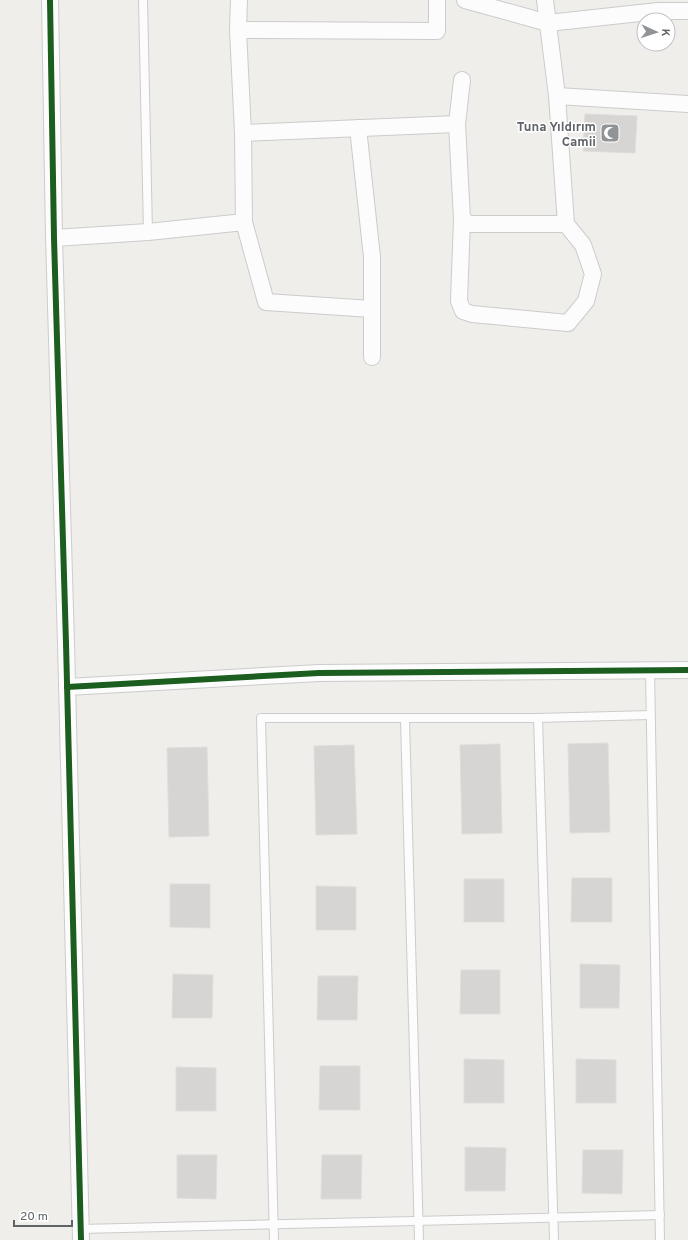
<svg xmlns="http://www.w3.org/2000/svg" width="688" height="1240" viewBox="0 0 688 1240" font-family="Overpass,sans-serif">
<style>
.building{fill:#d6d5d3;stroke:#deddd9}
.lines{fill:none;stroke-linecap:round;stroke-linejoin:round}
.lane-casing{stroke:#cbcccc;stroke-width:10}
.street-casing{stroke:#cbcccc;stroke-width:18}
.lane{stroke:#fdfcfc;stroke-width:8}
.street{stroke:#fdfcfc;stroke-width:16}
.cycleway-casing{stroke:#fff;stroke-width:8}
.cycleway{stroke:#1b5e20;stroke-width:6}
.labels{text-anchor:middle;stroke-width:3;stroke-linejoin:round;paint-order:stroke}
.poi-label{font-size:13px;font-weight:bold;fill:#5f6368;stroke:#fff;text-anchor:end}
</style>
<rect width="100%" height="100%" fill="#efeeea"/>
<!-- building -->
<g class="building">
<polygon points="585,114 637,116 635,153 583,151"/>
<polygon points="608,743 610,832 570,833 568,744"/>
<polygon points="500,744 502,833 462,834 460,745"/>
<polygon points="354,745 357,834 316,835 314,746"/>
<polygon points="207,747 209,836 169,837 167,748"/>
<polygon points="572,878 612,878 612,922 571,922"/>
<rect x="464" y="879" width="40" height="43"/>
<polygon points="170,884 210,884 210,928 170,927"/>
<polygon points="316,886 356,887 356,930 316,930"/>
<polygon points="580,964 620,965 619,1008 580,1008"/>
<polygon points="461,970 500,970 500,1014 460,1014"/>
<polygon points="173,974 213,975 212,1018 172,1018"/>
<polygon points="318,976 358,976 357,1020 317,1020"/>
<polygon points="464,1059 504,1060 504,1103 464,1103"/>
<polygon points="576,1059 616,1060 616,1103 576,1103"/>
<polygon points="320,1066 360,1066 360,1110 319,1110"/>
<polygon points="176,1067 216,1068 216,1111 176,1111"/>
<polygon points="465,1147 506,1148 505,1191 465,1191"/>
<polygon points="583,1150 623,1150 622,1194 582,1193"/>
<polygon points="177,1155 217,1155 216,1199 177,1198"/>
<polygon points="322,1155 362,1155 361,1199 321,1199"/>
</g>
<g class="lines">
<!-- lane casing -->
<g class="lane-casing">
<g id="lane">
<polyline points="143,0 148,232"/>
<polyline points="650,670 660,1240"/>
<polyline points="538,718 554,1240"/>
<polyline points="405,719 419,1240"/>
<polyline points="81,1229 660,1215"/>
<polyline points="274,1240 261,718 538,718 650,715"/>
</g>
</g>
<!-- street casing -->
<g class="street-casing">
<g id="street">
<polyline points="50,0 54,238 66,643 81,1240"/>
<polyline points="239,0 238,30 243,133 244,222 266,302 372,309"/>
<polyline points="465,0 548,23 658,11 688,11"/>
<polyline points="238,30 437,31 437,0"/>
<polyline points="462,80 457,124 462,219 469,224 566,224"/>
<polyline points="557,96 688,104"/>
<polyline points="358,128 372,257 372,357"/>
<polyline points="243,133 457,124"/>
<polyline points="462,219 459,301 463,311 472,314 568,323 586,301 593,274 583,245 566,224 557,96 545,0"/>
<polyline points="54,238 148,232 244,222"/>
<polyline points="67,687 319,673 688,670"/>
</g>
</g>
<!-- lane -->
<use href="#lane" class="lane"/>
<!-- street -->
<use href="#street" class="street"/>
<!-- cycleway casing -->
<g class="cycleway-casing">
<g id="cycleway">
<polyline points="50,0 54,238 66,643 81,1240"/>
<polyline points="67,687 319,673 688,670"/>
</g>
</g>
<!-- cycleway -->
<use href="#cycleway" class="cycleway"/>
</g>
<!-- icons -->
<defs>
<g id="mosque-square" transform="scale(1)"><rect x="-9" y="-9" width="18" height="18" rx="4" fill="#919496" stroke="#fff"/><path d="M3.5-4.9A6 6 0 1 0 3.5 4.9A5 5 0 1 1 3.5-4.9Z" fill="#fff"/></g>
</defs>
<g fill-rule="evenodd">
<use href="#mosque-square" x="610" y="133"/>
</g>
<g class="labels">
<!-- poi labels -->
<g class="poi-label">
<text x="596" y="131">Tuna Yıldırım<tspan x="596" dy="15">Camii</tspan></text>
</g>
</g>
<!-- north arrow -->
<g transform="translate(656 32) rotate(93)"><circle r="19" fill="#ffffff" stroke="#bfc1c3"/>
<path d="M0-3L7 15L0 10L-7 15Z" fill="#919496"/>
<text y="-6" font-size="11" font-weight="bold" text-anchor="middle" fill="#5f6368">K</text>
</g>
<!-- scale -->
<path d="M14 1220v6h58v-6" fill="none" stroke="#5f6368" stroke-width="2"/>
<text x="20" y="1220" font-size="12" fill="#5f6368" stroke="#ffffff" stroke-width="3" paint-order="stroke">20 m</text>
</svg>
